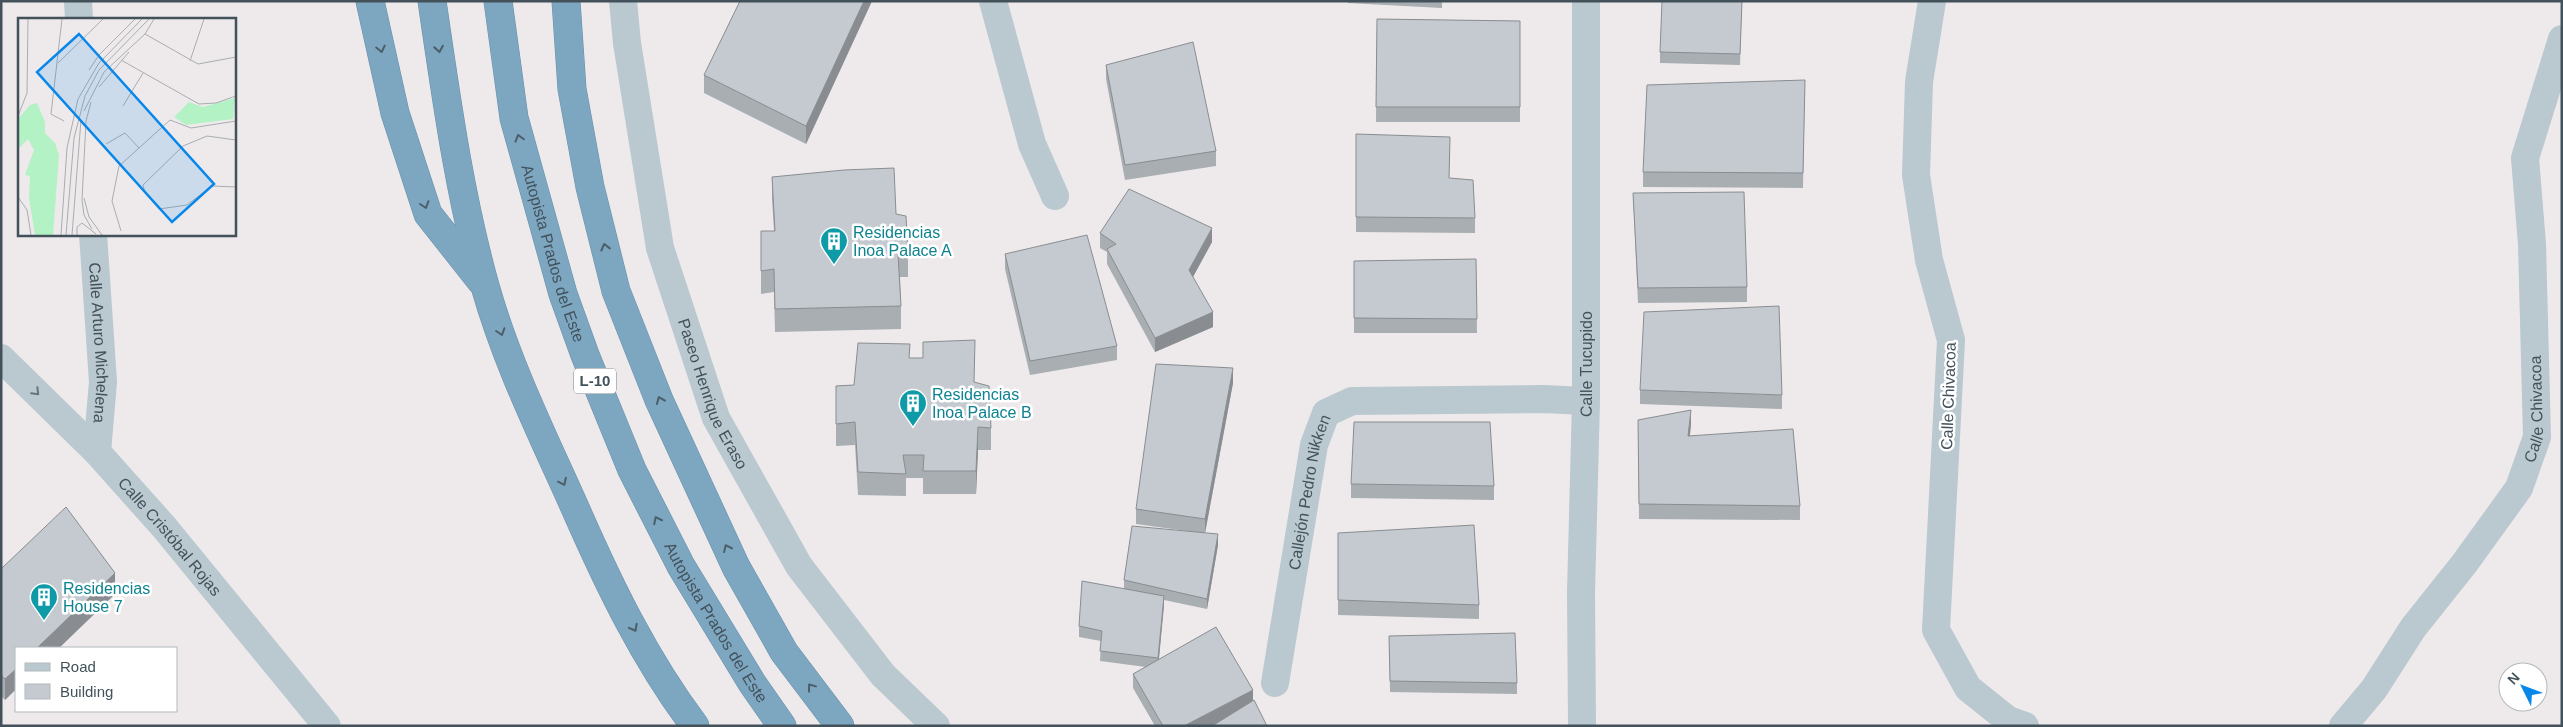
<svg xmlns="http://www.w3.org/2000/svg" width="2563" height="727" viewBox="0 0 2563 727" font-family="Helvetica,sans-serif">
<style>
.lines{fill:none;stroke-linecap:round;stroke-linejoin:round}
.highway-casing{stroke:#6891ab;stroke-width:29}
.street{stroke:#bac8cf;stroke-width:28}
.highway{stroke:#7da6c0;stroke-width:28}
.wall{fill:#a9aeb2}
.shaded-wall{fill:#898d91}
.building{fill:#c4cacf;stroke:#898d91}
.oneway{stroke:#4b5e69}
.oneway2{stroke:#66757d}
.labels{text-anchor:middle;stroke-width:5;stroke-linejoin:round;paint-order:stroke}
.shield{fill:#fff;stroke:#7b858c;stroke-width:1}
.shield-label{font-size:15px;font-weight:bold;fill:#42515a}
.culture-label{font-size:16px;fill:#0d838f;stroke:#fff;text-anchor:start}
.street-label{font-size:16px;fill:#42515a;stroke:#fff}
.inset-road{fill:none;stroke:#a9adb1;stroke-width:1}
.view{fill:#0887ea;fill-opacity:0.15;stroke:#0887ea;stroke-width:2.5}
.inset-edge{fill:none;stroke:#42515a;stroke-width:2.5}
</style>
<rect width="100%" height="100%" fill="#eeeaeb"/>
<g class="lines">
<!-- highway casing -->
<g class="highway-casing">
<g id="highway">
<polyline points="370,1 395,113 428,214 481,281"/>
<path d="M432,1C446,96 459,193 485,286C507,364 543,436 576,510C609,585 645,660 695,726"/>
<path id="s7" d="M498,1L514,118L563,294L585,355L632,470L681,566L752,683L782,726"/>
<polyline points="566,1 572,89 590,187 616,291 659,400 736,567 784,652 840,726"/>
</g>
</g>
<!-- street -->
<g class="street">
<polyline points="78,1 79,19"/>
<path id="s1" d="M623,1L627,43L660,248L716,418L799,566L883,675L936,726"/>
<polyline points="993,1 1032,144 1055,196"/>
<polyline points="1932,1 1919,82 1916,175 1929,260 1951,340 1936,630 1968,688 2008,720 2025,726"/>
<path id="s2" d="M93,234L103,382L97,452"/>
<path id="s3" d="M1,358L97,452L164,527L327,726"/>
<path id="s4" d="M1275,683L1314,445L1326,413L1352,401L1543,399L1586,401"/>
<path id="s5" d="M1582,726L1581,592L1586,401V1"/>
<path id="s6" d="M2343,726L2374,689L2413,628L2464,564L2519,488L2537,437L2532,244L2525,158L2562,39"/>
</g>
<!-- highway -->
<use href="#highway" class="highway"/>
</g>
<!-- wall -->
<g class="wall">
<polygon points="872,1 806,144 704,93 704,75"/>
<polygon points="1348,1 1442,1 1442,8 1348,3"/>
<polygon points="1742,1 1740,65 1660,63 1660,52"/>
<polygon points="1377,19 1520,21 1520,122 1376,122"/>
<polygon points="1106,65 1216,151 1216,166 1125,180 1106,79"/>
<polygon points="1805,80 1803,188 1643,187 1643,172"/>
<polygon points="1356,134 1450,151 1449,178 1475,218 1475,233 1356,232"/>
<polygon points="772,177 896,214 908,255 908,277 900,277 901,306 901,329 775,332 774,292 761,294 761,231 774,231 772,199"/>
<polygon points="1633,193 1747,287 1747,302 1638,303"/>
<polygon points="1100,233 1212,242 1193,277 1213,327 1155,352 1107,264 1107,252 1100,248"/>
<polygon points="1005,254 1117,346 1117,360 1030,375 1005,269"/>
<polygon points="1476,259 1477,333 1354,333 1354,261"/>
<polygon points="910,358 974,382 991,428 991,450 978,450 976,494 923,494 923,478 906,478 906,496 858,495 855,445 836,446 836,386 854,385"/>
<polygon points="1233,383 1205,533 1218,545 1207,609 1164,600 1159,659 1212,726 1155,726 1133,688 1133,674 1146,667 1100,661 1101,641 1079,637 1079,626 1124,588 1124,580 1202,533 1136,524 1136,509"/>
<polygon points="1640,390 1782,395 1782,409 1640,404"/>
<polygon points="1638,420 1691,424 1690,436 1800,506 1800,520 1639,519"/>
<polygon points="1351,484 1494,486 1494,500 1351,498"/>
<polygon points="1338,533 1479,605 1479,619 1338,615"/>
<polygon points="1,569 115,594 5,700 1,696"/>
<polygon points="1389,636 1517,683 1517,694 1390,692"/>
</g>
<!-- shaded-wall -->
<g class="shaded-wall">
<polygon points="864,1 872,1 806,144 806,126"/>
<polygon points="1212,228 1212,242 1189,284 1189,270"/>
<polygon points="1213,312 1213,327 1155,352 1155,338"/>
<polygon points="1233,368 1233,383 1205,533 1205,519"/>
<polygon points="1691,410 1691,424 1688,450 1688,436"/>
<polygon points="978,427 978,450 976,494 976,471"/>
<polygon points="1218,534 1218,545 1207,609 1207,599"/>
<polygon points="115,573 115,594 59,648 37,648"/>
<polygon points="1164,596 1164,606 1158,668 1158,658"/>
<polygon points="16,669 16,689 5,700 5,679"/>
<polygon points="1253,690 1253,704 1212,726 1184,726"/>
</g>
<!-- building -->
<g class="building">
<polygon points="740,1 864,1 806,126 704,75"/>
<polygon points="1662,1 1742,1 1740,54 1660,52"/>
<polygon points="1377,19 1520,21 1520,107 1376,107"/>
<polygon points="1193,42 1216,151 1125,165 1106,65"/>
<polygon points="1805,80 1803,173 1643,172 1647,85"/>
<polygon points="1356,134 1450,137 1449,178 1473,180 1475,218 1356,217"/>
<polygon points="894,168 896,214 906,216 908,255 898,254 901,306 775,309 774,269 761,271 761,231 775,231 772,177 844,170"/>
<polygon points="1129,189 1212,228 1189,270 1213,312 1155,338 1107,249 1116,244 1100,233"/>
<polygon points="1744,192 1747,287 1638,288 1633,193"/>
<polygon points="1087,235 1117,346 1030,361 1005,254"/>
<polygon points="1476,259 1477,319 1354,318 1354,261"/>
<polygon points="1779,306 1782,395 1640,390 1644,312"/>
<polygon points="975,340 974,382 989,386 991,428 978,427 976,471 923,471 924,455 903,455 906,474 858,472 855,422 836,424 836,386 854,385 858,343 910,344 909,358 923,358 923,342"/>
<polygon points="1156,364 1233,368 1205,519 1136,509"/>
<polygon points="1691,410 1688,436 1793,429 1800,506 1639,504 1638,420"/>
<polygon points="1354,422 1490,422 1494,486 1351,484"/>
<polygon points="66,507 115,573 37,648 16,648 16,669 5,679 1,675 1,569"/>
<polygon points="1474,525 1479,605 1338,600 1338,533"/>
<polygon points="1132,526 1218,534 1207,599 1124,580"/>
<polygon points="1082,581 1164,596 1158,658 1100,651 1102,631 1079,626"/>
<polygon points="1216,627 1253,690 1184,726 1163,726 1133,674"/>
<polygon points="1515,633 1517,683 1390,681 1389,636"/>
<polygon points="1254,700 1267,726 1212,726"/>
</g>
<!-- one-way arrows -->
<defs><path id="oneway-chevron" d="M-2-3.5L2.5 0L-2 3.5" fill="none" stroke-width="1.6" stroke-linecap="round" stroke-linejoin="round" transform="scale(1.25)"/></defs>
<g class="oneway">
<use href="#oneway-chevron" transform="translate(381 49) rotate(77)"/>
<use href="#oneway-chevron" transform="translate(439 49) rotate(81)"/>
<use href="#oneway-chevron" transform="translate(519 138) rotate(-106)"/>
<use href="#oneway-chevron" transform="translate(425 205) rotate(72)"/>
<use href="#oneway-chevron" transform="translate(605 247) rotate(-104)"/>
<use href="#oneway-chevron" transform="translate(501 332) rotate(72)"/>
<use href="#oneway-chevron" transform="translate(660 400) rotate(-113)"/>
<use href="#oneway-chevron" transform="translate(563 482) rotate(64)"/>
<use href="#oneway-chevron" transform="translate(657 520) rotate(-117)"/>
<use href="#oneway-chevron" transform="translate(727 548) rotate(-115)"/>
<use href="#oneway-chevron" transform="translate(634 628) rotate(62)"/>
<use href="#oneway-chevron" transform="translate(811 687) rotate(-127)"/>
</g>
<use class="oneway2" href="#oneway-chevron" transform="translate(36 392) rotate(45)"/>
<!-- icons -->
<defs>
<g id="building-pin" transform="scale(1.4375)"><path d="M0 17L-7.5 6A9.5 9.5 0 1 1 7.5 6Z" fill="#0f9aa8" stroke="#fff"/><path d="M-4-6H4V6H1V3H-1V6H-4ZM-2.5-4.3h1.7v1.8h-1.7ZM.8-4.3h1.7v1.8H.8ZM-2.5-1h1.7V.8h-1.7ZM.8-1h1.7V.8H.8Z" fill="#fff"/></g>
</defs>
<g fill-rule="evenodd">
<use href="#building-pin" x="834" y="241"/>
<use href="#building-pin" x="913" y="403"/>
<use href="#building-pin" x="44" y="597"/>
</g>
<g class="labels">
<!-- shield labels -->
<rect class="shield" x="574" y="368.5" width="42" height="25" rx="4"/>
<g class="shield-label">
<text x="595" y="386">L-10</text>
</g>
<!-- culture labels -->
<g class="culture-label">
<text x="853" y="238">Residencias<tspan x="853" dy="18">Inoa Palace A</tspan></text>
<text x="932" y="400">Residencias<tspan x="932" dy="18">Inoa Palace B</tspan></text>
<text x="63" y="594">Residencias<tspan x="63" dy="18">House 7</tspan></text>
</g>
<!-- street labels -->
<g class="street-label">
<text dy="6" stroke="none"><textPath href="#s7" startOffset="259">Autopista Prados del Este</textPath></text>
<text dy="6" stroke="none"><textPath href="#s2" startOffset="109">Calle Arturo Michelena</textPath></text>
<text dy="6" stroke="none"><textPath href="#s5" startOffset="362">Calle Tucupido</textPath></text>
<text dy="6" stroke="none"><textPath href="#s1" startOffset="405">Paseo Henrique Eraso</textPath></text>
<text transform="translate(1948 396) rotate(-88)" y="6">Calle Chivacoa</text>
<text dy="6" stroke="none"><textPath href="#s6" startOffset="378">Calle Chivacoa</textPath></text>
<text dy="6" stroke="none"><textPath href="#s4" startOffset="194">Callejón Pedro Nikken</textPath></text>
<text dy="6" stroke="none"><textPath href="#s3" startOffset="246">Calle Cristóbal Rojas</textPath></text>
<text dy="6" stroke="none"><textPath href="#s7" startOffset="664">Autopista Prados del Este</textPath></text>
</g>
</g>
<!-- overview -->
<g transform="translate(18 18)">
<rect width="218" height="218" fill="#eeeaeb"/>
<path d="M217,80L215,101L168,107L156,99L171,84L185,89ZM19,85L27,104V115L37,125L41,137L35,217H17L11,180L12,158L7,157L16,132L10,121L0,131V101L12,87Z" fill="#b3f2c4"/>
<path class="inset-road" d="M44,1L33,96L46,103M127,16L136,1M127,16L180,46L218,39M103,42L181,86L198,85L218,78M172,43L186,1M40,45L85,1M71,52L81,37L117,1M81,69L111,34M73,84L68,103L64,182L66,197L74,211M105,88L125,55M66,93L86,54L127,16M0,98L9,75L10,1M218,122L189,118L165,128L125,167L127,175L141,191L169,187L194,168L218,169M88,126L107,115L121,130M0,179L9,192L13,217M66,180L71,199L84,217M103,213L94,183L101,148L152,102L173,110L218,103M43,217L49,130L60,81L81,45L124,1M48,217L56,120L67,78L81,52L131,1M54,217L63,102M59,217V209L64,205L78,216"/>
<path class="view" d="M61,16L196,166L154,204L19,54Z"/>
<rect width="218" height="218" class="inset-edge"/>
</g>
<!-- border -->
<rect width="2563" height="727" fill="none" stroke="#42515a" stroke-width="5"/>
<!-- legend -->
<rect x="15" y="647" width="162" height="65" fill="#ffffff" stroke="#b3b9bd"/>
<rect x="25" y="663" width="25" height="8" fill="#bac8cf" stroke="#b3b9bd"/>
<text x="60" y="672" font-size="15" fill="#42515a">Road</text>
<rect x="25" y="684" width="25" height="15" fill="#c4cacf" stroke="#b3b9bd"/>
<text x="60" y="697" font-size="15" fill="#42515a">Building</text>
<!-- north arrow -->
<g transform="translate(2523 687) rotate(312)"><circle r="24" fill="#ffffff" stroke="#b3b9bd"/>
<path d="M0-4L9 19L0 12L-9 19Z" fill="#0887ea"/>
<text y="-8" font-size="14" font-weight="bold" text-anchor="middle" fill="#42515a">N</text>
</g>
</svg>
